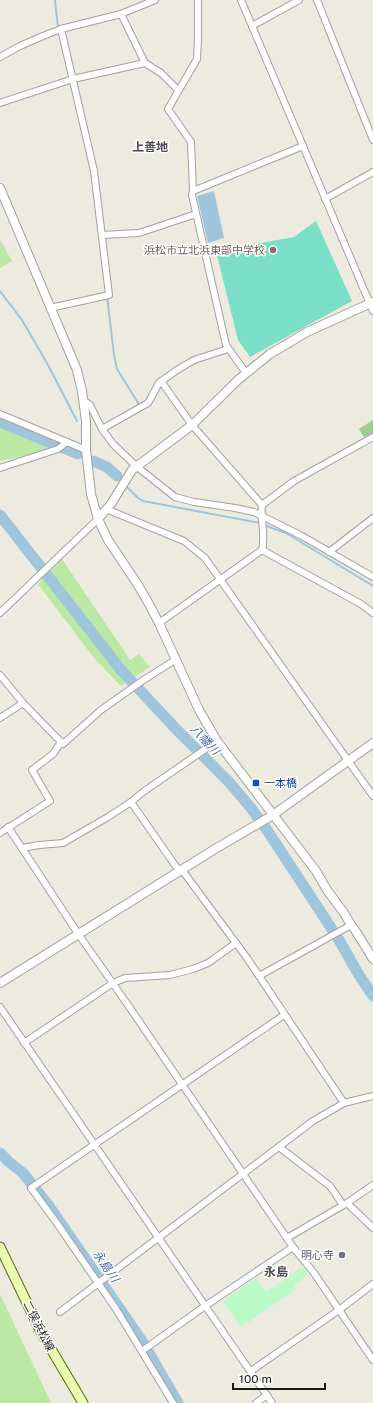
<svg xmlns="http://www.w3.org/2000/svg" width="373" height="1403" viewBox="0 0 373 1403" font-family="'Public Sans','Noto Sans JP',sans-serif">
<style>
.grass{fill:#bbe9a3}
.forest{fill:#9ccd93}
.park{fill:#b9fac7}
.pitch{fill:#7adfc6}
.water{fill:#9ec5dc}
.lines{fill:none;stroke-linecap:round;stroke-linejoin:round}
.stream{stroke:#9ec5dc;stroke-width:2}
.river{stroke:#9ec5dc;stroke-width:11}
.minor-casing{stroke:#a1a1a1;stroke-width:8}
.tertiary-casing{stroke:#a1a1a1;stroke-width:10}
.secondary-casing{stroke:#557002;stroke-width:11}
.minor{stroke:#fff;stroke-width:6}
.tertiary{stroke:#fff;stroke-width:8}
.secondary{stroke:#ecfab0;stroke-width:9}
.education-dot{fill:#8d6e63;stroke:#fff;stroke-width:1.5}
.transit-dot{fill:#1a4fb4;stroke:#fff;stroke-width:1.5}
.worship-dot{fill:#6b7280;stroke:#fff;stroke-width:1.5}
.labels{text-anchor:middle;stroke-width:3;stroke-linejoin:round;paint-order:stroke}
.education-label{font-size:11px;fill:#785e54;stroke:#fff;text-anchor:end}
.transit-label{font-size:11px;fill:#164399;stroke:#fff;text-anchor:start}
.worship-label{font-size:11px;fill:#5b616d;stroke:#fff;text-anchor:end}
.street-label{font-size:11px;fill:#1a1a1a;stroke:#fff}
.neighbourhood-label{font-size:12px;font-weight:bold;fill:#4d4d4d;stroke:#fff}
.water-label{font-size:12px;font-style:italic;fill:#466aab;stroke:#fff}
</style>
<rect width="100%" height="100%" fill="#edeadf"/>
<!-- grass -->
<g class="grass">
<polygon points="0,240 12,261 0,268"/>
<polygon points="0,425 58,449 0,461"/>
<polygon points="62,559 130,660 139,654 150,667 121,686 94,658 38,584"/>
<polygon points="0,1294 51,1403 0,1403"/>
</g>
<!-- forest -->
<polygon class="forest" points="373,420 373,433 364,437 359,429"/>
<!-- park -->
<polygon class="park" points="302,1267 308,1275 294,1285 296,1289 241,1327 223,1301 256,1278 266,1292"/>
<!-- pitch -->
<polygon class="pitch" points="316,221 352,301 250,357 238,340 216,251 294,237"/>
<!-- water -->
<polygon class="water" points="214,191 224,238 208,243 197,196"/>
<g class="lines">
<!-- stream -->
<g class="stream">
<polyline points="55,0 58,28"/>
<polyline points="0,291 22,320 48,365 77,421"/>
<polyline points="107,296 114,355 117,369 140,406"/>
<polyline points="117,476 121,482"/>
<polyline points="125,485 138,498 143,501 260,523"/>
<polyline points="264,525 286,533 373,586"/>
</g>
<!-- river -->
<g class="river">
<polyline points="0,422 78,454"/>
<polyline points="93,461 107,467 117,476"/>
<polyline points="0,515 121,670 177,730 229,782 251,808 267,830 339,940 359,975 373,996"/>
<polyline points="0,1153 9,1162 23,1173 49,1206 142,1341 178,1403"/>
</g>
<!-- minor casing -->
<g class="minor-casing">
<g id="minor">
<polyline points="241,0 373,311"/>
<polyline points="317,0 373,140"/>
<polyline points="121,14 145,63 161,73 178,90"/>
<polyline points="252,26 299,0"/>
<polyline points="0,57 20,46 43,36 61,29 121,14 155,0"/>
<polyline points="0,103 73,79 145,63"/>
<polyline points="193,191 191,142 168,109 197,59 198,38 198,0"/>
<polyline points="325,199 373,172"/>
<polyline points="102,235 139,233 196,214"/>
<polyline points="50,308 109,295 94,171 61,29"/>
<polyline points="246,373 226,345 192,195 193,191 198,189 303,146"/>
<polyline points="161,381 192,425 262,505"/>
<polyline points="83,400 90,405 102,429 113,444 136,466 175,497 194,502 235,508 254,512 302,536 373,577"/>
<polyline points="0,414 86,450"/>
<polyline points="102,429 148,403 159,383 177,370 194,360 228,349"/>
<polyline points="0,468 58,449 67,442"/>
<polyline points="106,509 184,541 205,558 373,796"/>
<path d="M262,550C266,535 260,520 262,505L294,481L373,437"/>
<polyline points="329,552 373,518"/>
<polyline points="0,613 98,519"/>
<polyline points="159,623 262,550 361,604 373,613"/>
<polyline points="0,675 23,703 63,744 101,710 142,681 175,660"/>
<polyline points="0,718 23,703"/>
<polyline points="131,802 177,868 182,870 247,958 344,1103"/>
<polyline points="8,827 79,935 130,1008 293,1247 314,1273 373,1360"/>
<polyline points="0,833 50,801 32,770 53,754 61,742"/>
<polyline points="22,848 39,845 63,843 108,817 131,802 143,792 217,741"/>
<polyline points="259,976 351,925"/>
<polyline points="0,1007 272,1403"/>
<polyline points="24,1043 113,983 125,978 170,975 193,969 208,963 236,943"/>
<polyline points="279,1147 330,1186 343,1205"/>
<polyline points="347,1203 373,1228"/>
<polyline points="287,1238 347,1203 373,1185"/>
<polyline points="60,1312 313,1121 344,1103 373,1096"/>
<polyline points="142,1351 205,1306 293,1247"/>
<polyline points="251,1371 339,1310 373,1284"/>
<polyline points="173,1403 116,1309 56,1222 31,1188 284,1015"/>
<polyline points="256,1403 267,1395"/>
</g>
</g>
<!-- tertiary casing -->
<g class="tertiary-casing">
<g id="tertiary">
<polyline points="0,188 77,370 82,391 86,421 86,450 91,494 98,519 108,540 138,585 149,604 159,623 199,710 217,741 316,871 327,890 344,913 351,925 355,930 373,959"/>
<polyline points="98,519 111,504 132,470 192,425 239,379 270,354 307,332 373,302"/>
<polyline points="0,983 215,849 273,815 373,743"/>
</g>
</g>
<!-- secondary casing -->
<g class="secondary-casing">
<polyline id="secondary" points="0,1247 41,1332 83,1403"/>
</g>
<!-- minor -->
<use href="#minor" class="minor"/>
<!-- tertiary -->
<use href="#tertiary" class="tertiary"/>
<!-- secondary -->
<use href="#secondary" class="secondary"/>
</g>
<!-- markers -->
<circle class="education-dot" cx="273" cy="250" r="4"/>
<rect class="transit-dot" x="252" y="779" width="8" height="8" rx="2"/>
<circle class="worship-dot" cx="342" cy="1255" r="4"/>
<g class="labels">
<!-- education labels -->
<g class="education-label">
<text x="265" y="254">浜松市立北浜東部中学校</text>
</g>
<!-- transit labels -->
<g class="transit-label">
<text x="264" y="787">一本橋</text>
</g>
<!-- worship labels -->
<g class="worship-label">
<text x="334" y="1259">明心寺</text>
</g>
<!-- street labels -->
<g class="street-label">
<text transform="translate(39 1326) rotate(63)" y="4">二俣浜松線</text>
</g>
<!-- neighbourhood labels -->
<g class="neighbourhood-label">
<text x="150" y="151">上善地</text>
<text x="276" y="1276">永島</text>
</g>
<!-- water labels -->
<g class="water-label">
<text transform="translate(205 740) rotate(47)" y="4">八幡川</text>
<text transform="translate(106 1266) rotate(56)" y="4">永島川</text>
</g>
</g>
<!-- scale -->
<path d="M233 1383v6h92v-6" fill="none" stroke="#1a1a1a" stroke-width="2"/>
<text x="239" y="1383" font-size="12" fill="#1a1a1a" stroke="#ffffff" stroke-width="3" paint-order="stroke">100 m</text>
</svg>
